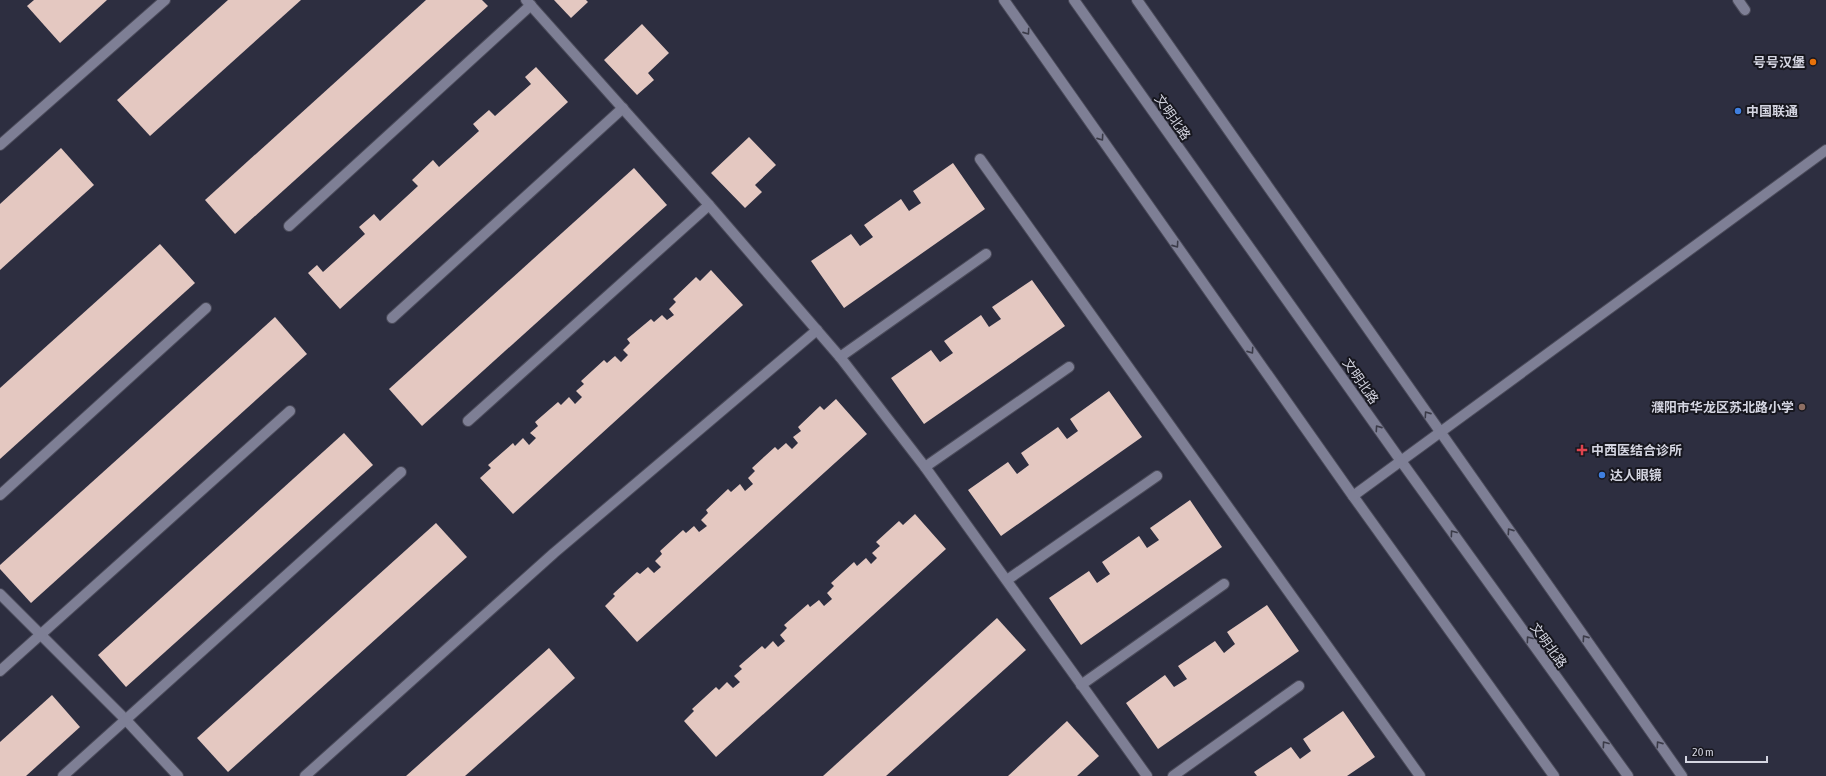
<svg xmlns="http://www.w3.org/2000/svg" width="1826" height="776" viewBox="0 0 1826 776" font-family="'Asap Condensed','Noto Sans SC',sans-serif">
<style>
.building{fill:#e4c8c1}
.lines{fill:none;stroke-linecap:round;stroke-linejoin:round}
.minor-casing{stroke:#4b4b5a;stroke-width:12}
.minor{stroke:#7e7f95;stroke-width:10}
.oneway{stroke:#3b3b48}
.food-dot{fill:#e8710a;stroke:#17171f;stroke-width:1.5}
.shop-dot{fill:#3f7fe0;stroke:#17171f;stroke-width:1.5}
.education-dot{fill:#8d6e63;stroke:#17171f;stroke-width:1.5}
.health-dot{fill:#e0444e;stroke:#17171f;stroke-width:1.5}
.labels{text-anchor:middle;stroke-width:4;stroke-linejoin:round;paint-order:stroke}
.poi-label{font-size:13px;font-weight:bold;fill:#d4d5e1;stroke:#17171f;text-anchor:start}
.street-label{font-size:13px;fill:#d4d5e1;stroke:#17171f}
</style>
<rect width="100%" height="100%" fill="#2d2e40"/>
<!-- building -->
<g class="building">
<polygon points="34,0 107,0 60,43 27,6"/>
<polygon points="228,0 301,0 150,136 117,100"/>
<polygon points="426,0 482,0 488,6 235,234 205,200"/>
<polygon points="554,0 586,0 588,2 571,18"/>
<polygon points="642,24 669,53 648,73 654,80 637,95 604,60"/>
<polygon points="536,67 568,102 340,309 308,273 317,265 323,272 365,234 359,227 374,214 380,221 418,186 412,180 433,160 439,167 479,131 473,124 489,110 495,116 531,84 525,77"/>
<polygon points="749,137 776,165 755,185 762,192 745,208 711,173"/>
<polygon points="61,148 94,185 0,270 0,204"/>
<polygon points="953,163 985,209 844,308 811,261 851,234 860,246 873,237 864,225 901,199 909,211 921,203 913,191"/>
<polygon points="634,168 667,205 422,426 389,389"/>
<polygon points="160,244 195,283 0,459 0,388"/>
<polygon points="711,270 743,305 513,514 480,478 491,468 488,465 513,443 515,446 523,438 529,445 536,438 530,433 538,426 535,422 558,402 561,405 569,397 575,404 582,397 576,391 584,384 581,381 604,360 607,363 615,356 621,362 628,355 623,350 630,343 627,339 651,319 654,322 662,315 667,320 674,315 669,309 676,302 673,299 696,277 700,281"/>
<polygon points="1032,280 1065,326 924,424 891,378 931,350 940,362 953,353 944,341 981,315 989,327 1001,319 992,307"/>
<polygon points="275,317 307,354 31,603 0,569 0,565"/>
<polygon points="1109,391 1142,437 1001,536 968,490 1008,462 1017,474 1029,465 1021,453 1058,427 1067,439 1078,431 1070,419"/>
<polygon points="836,399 867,434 637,642 605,606 615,596 613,594 637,572 640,574 648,567 654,573 661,567 655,561 662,554 660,551 683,530 686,533 694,526 699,532 707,526 701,520 708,513 706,510 728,489 731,492 740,484 745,491 753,484 748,478 755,471 752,468 775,447 778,450 786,443 792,449 798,443 793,437 801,431 798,427 820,406 824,410"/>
<polygon points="344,433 373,465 126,687 98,655"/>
<polygon points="1190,500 1222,547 1081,645 1049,598 1089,571 1097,583 1110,574 1102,562 1139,536 1147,548 1159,540 1150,528"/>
<polygon points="915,514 946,549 716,757 684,721 694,711 692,709 716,687 719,690 727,682 733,688 740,682 734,676 742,669 739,666 762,646 765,649 773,641 778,647 785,641 780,635 787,628 784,625 808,604 810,607 819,600 824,606 832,599 827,593 834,586 831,583 854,562 857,566 866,558 871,564 877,558 872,553 880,546 876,542 899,521 903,525"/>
<polygon points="436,523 467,557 228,772 197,738"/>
<polygon points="1267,605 1299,651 1158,749 1126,703 1165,675 1174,687 1187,679 1178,666 1215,641 1224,653 1235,644 1227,632"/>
<polygon points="997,618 1026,650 886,776 823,776"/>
<polygon points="549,648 575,678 465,776 406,776"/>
<polygon points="52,695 80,727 26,776 0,776 0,742"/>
<polygon points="1343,711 1375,757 1347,776 1257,776 1254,772 1291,747 1300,759 1311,751 1303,739"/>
<polygon points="1067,721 1099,756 1077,776 1008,776"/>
</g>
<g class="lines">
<!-- minor casing -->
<g class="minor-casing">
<g id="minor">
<polyline points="526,0 709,205 840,357 925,467 1147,776"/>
<polyline points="1004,0 1353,496 1554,776"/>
<polyline points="1074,0 1401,461 1628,776"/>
<polyline points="1137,0 1682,776"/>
<polyline points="1738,0 1745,10"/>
<polyline points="0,145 165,0"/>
<polyline points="980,159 1420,776"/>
<polyline points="289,226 531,5"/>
<polyline points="392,318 623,108"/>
<polyline points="840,357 986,254"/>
<polyline points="468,421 709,205"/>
<polyline points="925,467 1069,367"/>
<polyline points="0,495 206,308"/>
<polyline points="1353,496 1826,150"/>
<polyline points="1007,580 1157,476"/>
<polyline points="0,594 126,720 178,776"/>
<polyline points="0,671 290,411"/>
<polyline points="1081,685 1224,584"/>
<polyline points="63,776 401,472"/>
<polyline points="305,776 554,553 817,330"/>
<polyline points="1173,776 1299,686"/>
</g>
</g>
<!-- minor -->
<use href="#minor" class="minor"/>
</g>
<!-- one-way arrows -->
<defs><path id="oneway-chevron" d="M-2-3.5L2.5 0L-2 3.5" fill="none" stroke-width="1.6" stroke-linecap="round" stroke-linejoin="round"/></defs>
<g class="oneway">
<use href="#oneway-chevron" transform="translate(1027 32) rotate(55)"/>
<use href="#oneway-chevron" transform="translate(1101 138) rotate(55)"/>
<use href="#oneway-chevron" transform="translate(1176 245) rotate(55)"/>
<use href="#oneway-chevron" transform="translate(1251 351) rotate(55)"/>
<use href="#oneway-chevron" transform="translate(1427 414) rotate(-125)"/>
<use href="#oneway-chevron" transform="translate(1378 428) rotate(-125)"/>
<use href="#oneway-chevron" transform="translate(1510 531) rotate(-125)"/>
<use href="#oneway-chevron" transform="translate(1453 533) rotate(-126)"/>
<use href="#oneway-chevron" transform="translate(1585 638) rotate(-125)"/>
<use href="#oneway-chevron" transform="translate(1529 639) rotate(-126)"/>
<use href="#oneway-chevron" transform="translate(1605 744) rotate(-126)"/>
<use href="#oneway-chevron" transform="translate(1659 744) rotate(-125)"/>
</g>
<!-- markers -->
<circle class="food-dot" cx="1813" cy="62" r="4"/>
<g class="shop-dot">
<circle cx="1738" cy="111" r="4"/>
<circle cx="1602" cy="475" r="4"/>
</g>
<circle class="education-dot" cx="1802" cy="407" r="4"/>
<path class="health-dot" d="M1580 444h4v4h4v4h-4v4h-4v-4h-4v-4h4z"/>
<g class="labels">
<!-- poi labels -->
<g class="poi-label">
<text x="1805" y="67" text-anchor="end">号号汉堡</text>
<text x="1746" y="116">中国联通</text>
<text x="1794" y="412" text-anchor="end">濮阳市华龙区苏北路小学</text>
<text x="1591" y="455">中西医结合诊所</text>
<text x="1610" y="480">达人眼镜</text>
</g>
<!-- street labels -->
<g class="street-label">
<text transform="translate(1173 117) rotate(55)" y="5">文明北路</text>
<text transform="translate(1361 381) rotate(55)" y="5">文明北路</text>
<text transform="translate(1549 645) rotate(54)" y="5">文明北路</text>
</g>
</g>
<!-- scale -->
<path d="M1686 756v6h81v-6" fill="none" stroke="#d4d5e1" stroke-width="2"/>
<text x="1692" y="756" font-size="12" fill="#d4d5e1" stroke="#17171f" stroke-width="3" paint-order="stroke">20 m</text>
</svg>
